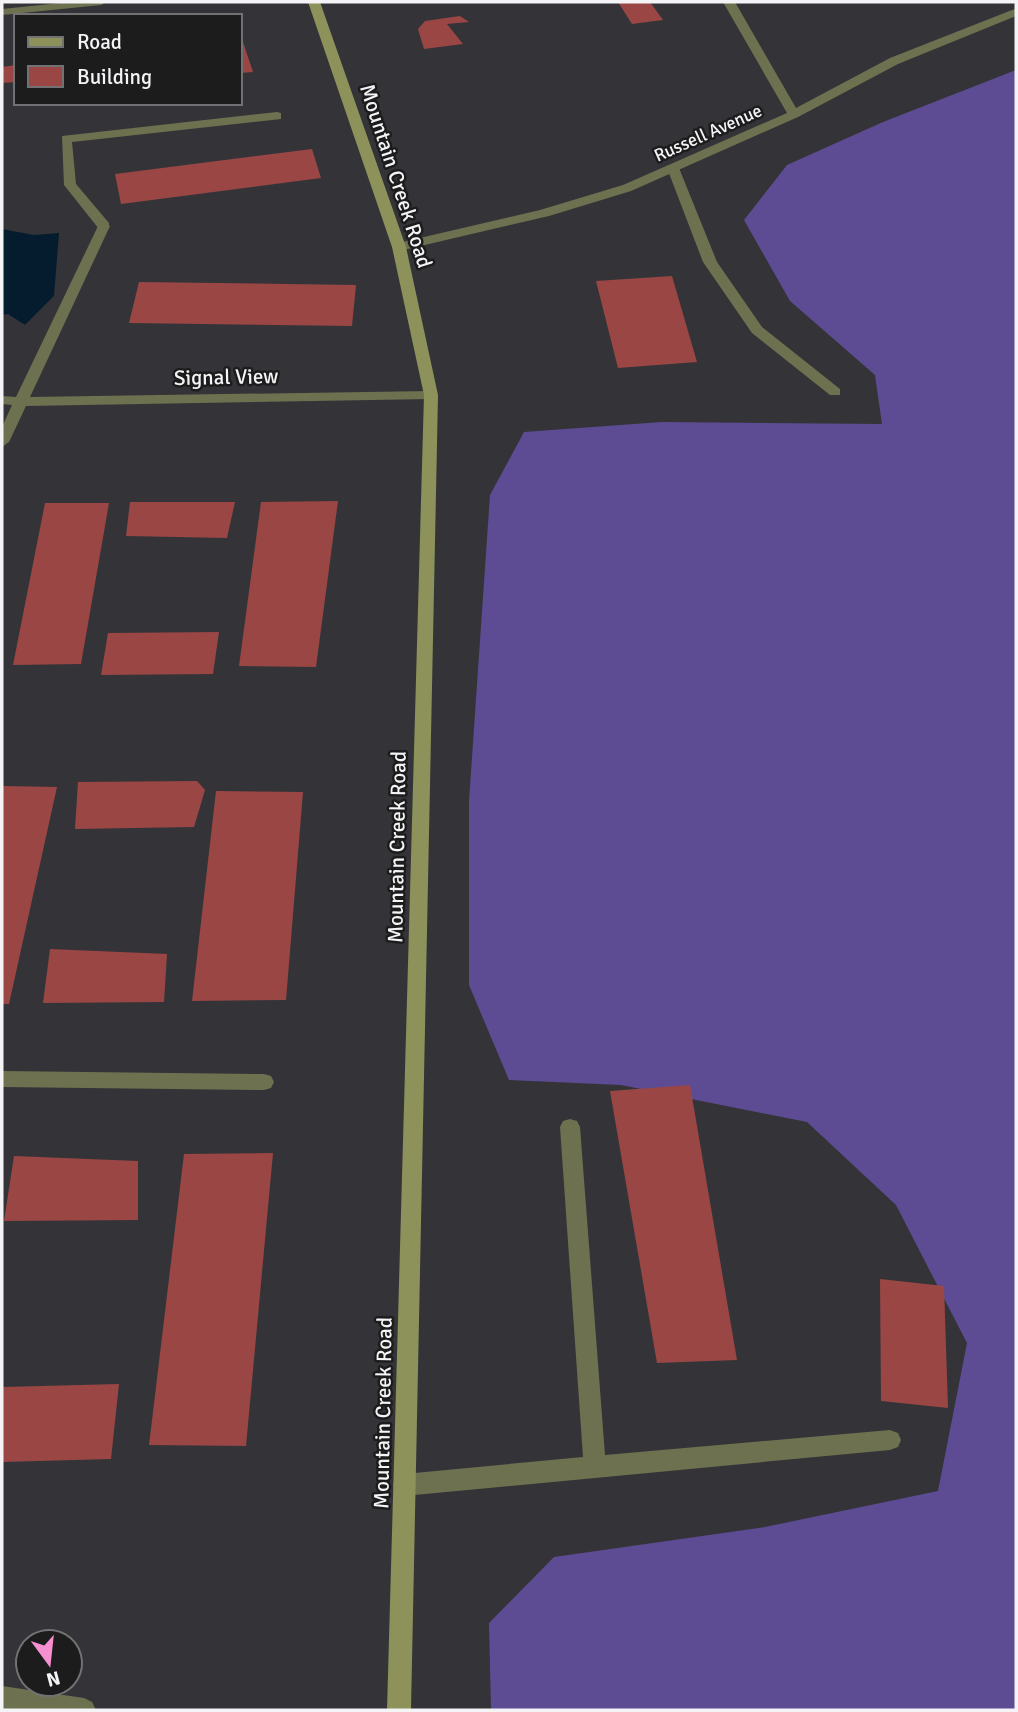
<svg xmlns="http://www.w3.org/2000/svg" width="1018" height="1712" viewBox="0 0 1018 1712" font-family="Signika,sans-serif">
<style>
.forest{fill:#5d4c93}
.water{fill:#041c2d}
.building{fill:#994645}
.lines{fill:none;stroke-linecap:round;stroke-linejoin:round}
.lane{fill:#6d714f;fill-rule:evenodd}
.street{fill:#6d714f;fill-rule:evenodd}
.secondary{fill:#8d925b;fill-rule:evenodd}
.labels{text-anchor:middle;stroke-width:5;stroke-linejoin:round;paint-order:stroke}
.far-street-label{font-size:18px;fill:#f4f4f7;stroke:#1c1c1d}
.street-label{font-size:21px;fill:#f4f4f7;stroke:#1c1c1d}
</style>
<rect width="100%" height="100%" fill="#343438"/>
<!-- forest -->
<polygon class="forest" points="1016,70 1016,1710 491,1710 489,1623 554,1557 765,1527 938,1491 967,1343 896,1205 807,1122 621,1085 509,1080 469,985 469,801 490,495 524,432 662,422 882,424 875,375 790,301 744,220 787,165 883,122"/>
<!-- water -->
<polygon class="water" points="2,229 34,235 59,233 54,296 25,325 8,314 2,315"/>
<!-- building -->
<g class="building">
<polygon points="618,2 650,2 663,20 632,24"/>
<polygon points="460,16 469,22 447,24 463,44 424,49 418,29 425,21"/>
<polygon points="240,33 253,72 240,73"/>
<polygon points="16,65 16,82 2,83 2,67"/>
<polygon points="312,149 321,178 121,204 115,174"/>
<polygon points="672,276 697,362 618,368 596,281"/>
<polygon points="139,282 356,285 352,326 129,323"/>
<polygon points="338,501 316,667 239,666 261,502"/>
<polygon points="130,502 235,502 227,538 126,536"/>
<polygon points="45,503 109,503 81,664 13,665"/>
<polygon points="219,632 213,674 101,675 108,633"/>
<polygon points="197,781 205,790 194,827 75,829 78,782"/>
<polygon points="2,786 57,787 9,1004 2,1004"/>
<polygon points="216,791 303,792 286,1000 192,1001"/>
<polygon points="50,949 167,954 164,1002 43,1003"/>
<polygon points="690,1085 737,1360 657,1363 610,1091"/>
<polygon points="273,1153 246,1446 149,1445 184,1154"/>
<polygon points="14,1156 138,1161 138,1220 4,1221"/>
<polygon points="880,1279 944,1286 948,1408 881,1401"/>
<polygon points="119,1384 111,1459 2,1462 2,1387"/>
</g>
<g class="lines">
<!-- lane -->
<g class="lane">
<polygon points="277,112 281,113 281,119 72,142 76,184 109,223 109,229 99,229 64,185 62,136"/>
<polygon points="673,164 679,168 717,262 762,327 840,389 840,395 830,395 752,333 703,262 667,168"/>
<polygon points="2,1071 264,1074 271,1076 274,1082 271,1088 264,1090 2,1087"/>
<polygon points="570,1119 577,1121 580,1127 605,1455 890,1430 898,1433 901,1440 898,1447 890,1450 404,1496 396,1492 393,1485 396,1478 404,1474 583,1457 560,1127 563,1121"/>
</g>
<!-- street -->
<g class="street">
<polygon points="70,2 107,2 101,5 2,15 2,9"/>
<polygon points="723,2 735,2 796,108 890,58 1012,10 1016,9 1016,16 898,64 798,117 631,191 549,216 399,251 394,250 394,244 540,210 623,185 787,113"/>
<polygon points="104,222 110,226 30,397 431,391 438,395 431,399 26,406 9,442 2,447 2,427 12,405 2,404 2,396 16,397 98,226"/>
<polygon points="2,1686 84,1698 92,1702 96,1710 2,1710"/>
</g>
<!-- secondary -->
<polygon class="secondary" points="308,2 320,2 406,247 438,395 411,1710 387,1710 424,395 392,247"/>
</g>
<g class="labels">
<!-- far-street labels -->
<g class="far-street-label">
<text transform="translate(708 133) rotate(-24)" y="6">Russell Avenue</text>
</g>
<!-- street labels -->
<g class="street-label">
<text transform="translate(396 176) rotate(72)" y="7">Mountain Creek Road</text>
<text transform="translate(226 377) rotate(-1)" y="7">Signal View</text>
<text transform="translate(397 847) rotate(-89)" y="7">Mountain Creek Road</text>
<text transform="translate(383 1413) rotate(-89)" y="7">Mountain Creek Road</text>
</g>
</g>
<!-- border -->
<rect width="1018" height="1712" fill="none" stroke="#f4f4f7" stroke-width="7"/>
<!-- legend -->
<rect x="14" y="14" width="228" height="91" fill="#1c1c1d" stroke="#727274" stroke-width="2"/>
<rect x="28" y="37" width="35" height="10" fill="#8d925b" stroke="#727274" stroke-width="2"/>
<text x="77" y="49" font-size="21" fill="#f4f4f7">Road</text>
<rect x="28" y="66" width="35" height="21" fill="#994645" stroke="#727274" stroke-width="2"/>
<text x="77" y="84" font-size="21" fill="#f4f4f7">Building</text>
<!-- north arrow -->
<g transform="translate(49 1663) rotate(165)"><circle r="33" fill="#1c1c1d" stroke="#727274" stroke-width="2"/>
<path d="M0-5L12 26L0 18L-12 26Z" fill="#f690d0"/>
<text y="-10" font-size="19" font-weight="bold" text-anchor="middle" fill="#f4f4f7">N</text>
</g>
</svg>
